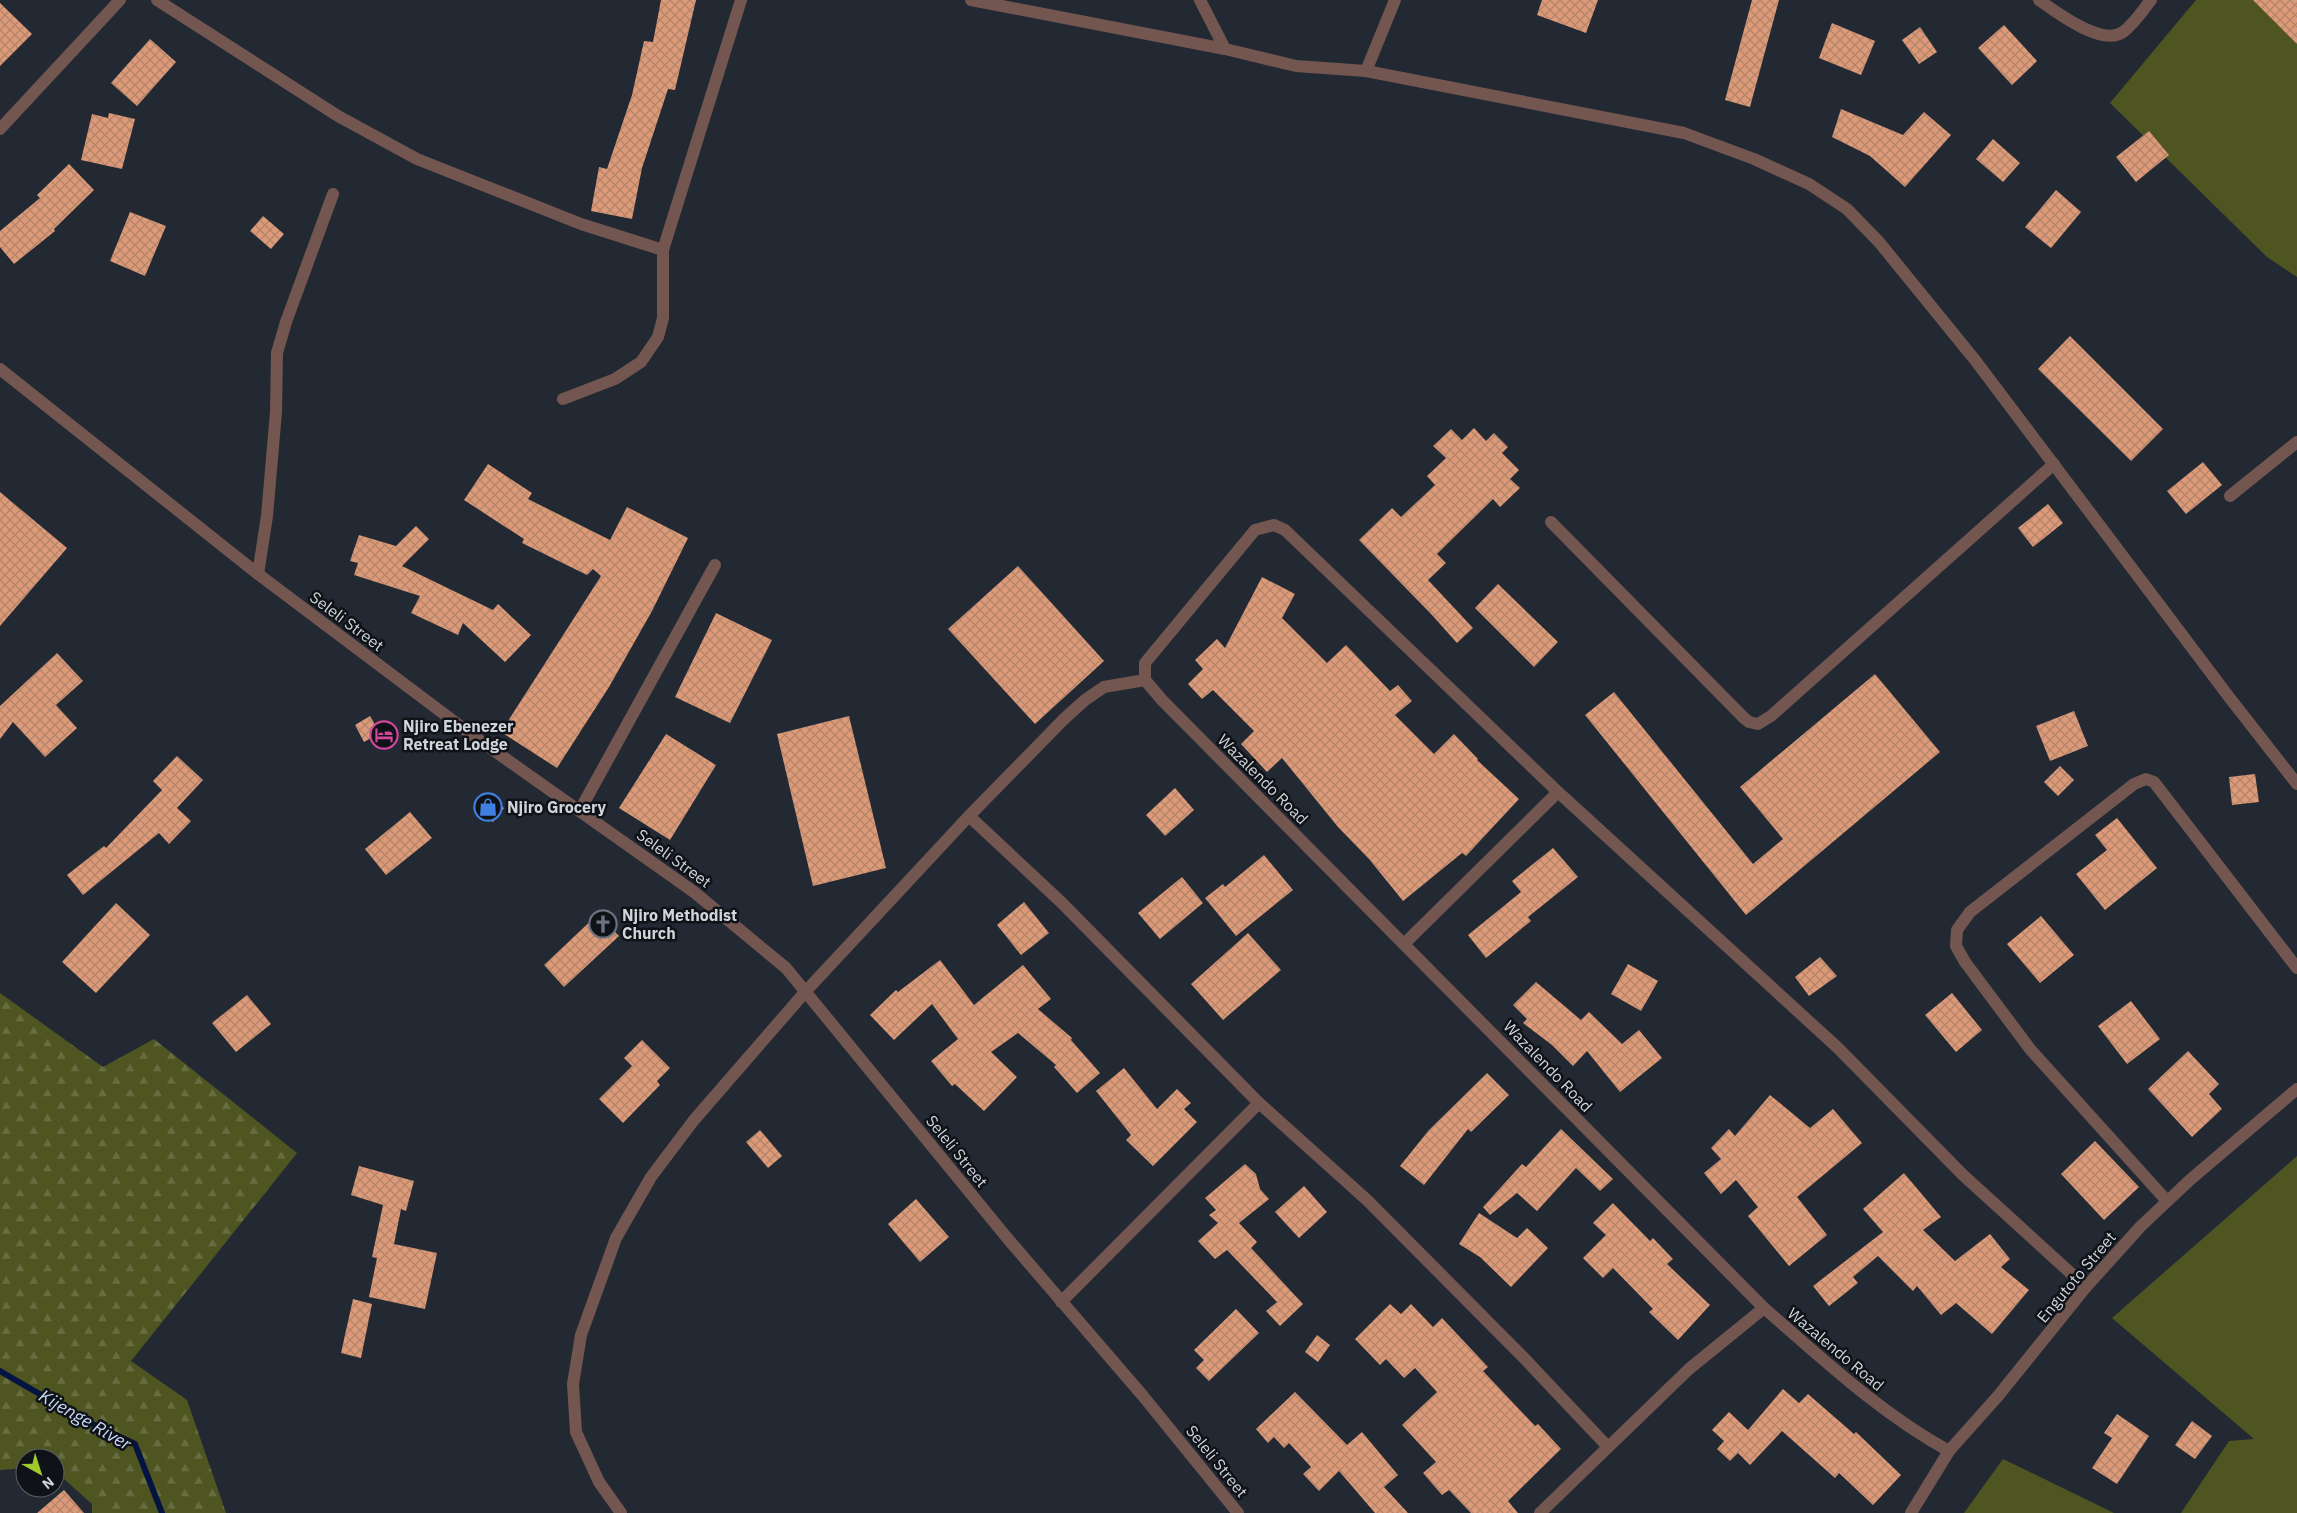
<svg xmlns="http://www.w3.org/2000/svg" width="2297" height="1513" viewBox="0 0 2297 1513" font-family="'IBM Plex Sans',sans-serif">
<style>
.grass{fill:#4f5521}
.forest{fill:url(#forest-firs)}
.lines{fill:none;stroke-linecap:round;stroke-linejoin:round}
.stream{stroke:#031443;stroke-width:6}
.building{fill:url(#building-cross-hatch)}
.service{stroke:#745651;stroke-width:12}
.minor{stroke:#745651;stroke-width:12}
.labels{text-anchor:middle;stroke-width:5;stroke-linejoin:round;paint-order:stroke}
.street-label{font-size:16px;fill:#d0d4db;stroke:#0f1216}
.poi-label{font-size:16px;font-weight:bold;fill:#d0d4db;stroke:#0f1216;text-anchor:start}
.water-label{font-size:18px;font-style:italic;fill:#c7d8f9;stroke:#0f1216}
</style>
<defs>
<pattern id="forest-firs" width="22" height="20" patternUnits="userSpaceOnUse" patternTransform="scale(1.25)"><rect width="22" height="20" fill="#4f5521"/><path d="M5 1l3.5 6h-7zM16 11l3.5 6h-7z" fill="#676d41"/></pattern>
<pattern id="building-cross-hatch" width="8" height="8" patternUnits="userSpaceOnUse" patternTransform="scale(1.25)"><rect width="8" height="8" fill="#dc9a78"/><path d="M0 0l8 8M0 8l8-8" fill="none" stroke="#b4846a"/></pattern>
</defs>
<rect width="100%" height="100%" fill="#232933"/>
<!-- grass -->
<g class="grass">
<polygon points="2196,0 2297,0 2297,277 2267,257 2110,103"/>
<polygon points="2297,1156 2297,1513 2181,1513 2229,1441 2254,1439 2112,1318"/>
<polygon points="2003,1459 2114,1513 1964,1513"/>
</g>
<!-- forest -->
<polygon class="forest" points="0,993 103,1067 154,1039 297,1153 131,1361 187,1400 226,1513 92,1513 92,1504 55,1471 55,1458 25,1458 25,1468 0,1470"/>
<g class="lines">
<!-- stream -->
<polyline class="stream" points="0,1371 88,1422 135,1444 162,1513"/>
</g>
<!-- building -->
<g class="building">
<polygon points="661,0 696,0 675,90 668,89 642,168 632,219 591,211 599,167 607,169 632,95 644,41 653,42"/>
<polygon points="1542,0 1598,0 1586,33 1537,15"/>
<polygon points="1752,0 1779,0 1750,107 1725,100"/>
<polygon points="2253,0 2297,0 2297,44"/>
<polygon points="0,3 32,34 0,66"/>
<polygon points="1832,23 1875,41 1861,75 1819,58"/>
<polygon points="2004,25 2037,61 2012,85 1978,48"/>
<polygon points="1920,27 1937,52 1919,64 1902,40"/>
<polygon points="150,39 176,62 137,106 111,83"/>
<polygon points="1841,109 1903,135 1924,112 1951,135 1905,187 1870,156 1832,137"/>
<polygon points="109,113 135,119 122,169 81,160 92,114 108,118"/>
<polygon points="2149,131 2169,155 2136,182 2116,157"/>
<polygon points="1993,139 2020,163 2003,182 1976,159"/>
<polygon points="69,164 94,190 54,229 55,231 14,264 0,247 0,231 40,198 37,195"/>
<polygon points="2056,190 2081,212 2051,248 2025,227"/>
<polygon points="130,212 166,226 145,276 110,261"/>
<polygon points="263,216 284,234 271,249 250,231"/>
<polygon points="2070,336 2163,429 2131,461 2038,369"/>
<polygon points="1474,428 1486,441 1494,433 1508,447 1502,453 1519,470 1510,479 1520,488 1500,507 1493,499 1437,554 1446,563 1428,580 1473,628 1457,643 1432,615 1359,540 1392,508 1401,517 1435,485 1427,476 1446,458 1433,446 1451,429 1462,440"/>
<polygon points="2203,462 2222,485 2186,514 2167,491"/>
<polygon points="488,464 532,493 528,499 610,540 627,507 688,538 652,611 609,687 557,768 501,732 601,576 593,569 587,575 522,543 524,539 464,500"/>
<polygon points="0,492 67,548 0,626"/>
<polygon points="2048,504 2063,523 2033,547 2018,528"/>
<polygon points="416,526 429,539 402,566 493,610 498,604 531,635 505,662 463,623 458,635 411,613 420,596 354,575 358,563 350,561 359,535 396,546"/>
<polygon points="1018,566 1104,661 1035,724 948,629"/>
<polygon points="1262,577 1295,594 1282,618 1327,663 1346,645 1390,691 1398,685 1412,701 1395,715 1434,754 1454,734 1478,759 1477,760 1519,799 1466,856 1462,853 1403,901 1369,859 1338,827 1282,758 1267,772 1241,744 1254,731 1213,690 1202,699 1188,684 1203,669 1195,660 1217,639 1225,648"/>
<polygon points="1498,584 1558,642 1534,667 1475,608"/>
<polygon points="716,613 772,640 730,723 675,697"/>
<polygon points="57,653 83,681 56,705 77,728 45,757 13,722 0,739 0,706"/>
<polygon points="1875,674 1940,752 1746,915 1585,715 1614,692 1753,864 1783,839 1740,787"/>
<polygon points="2074,711 2088,746 2050,761 2036,726"/>
<polygon points="370,716 380,733 364,742 355,725"/>
<polygon points="849,716 886,868 813,886 777,734"/>
<polygon points="666,734 716,765 670,840 619,808"/>
<polygon points="177,756 203,780 177,808 191,821 169,844 159,833 83,895 67,875 104,846 106,848 162,790 153,781"/>
<polygon points="2060,766 2074,780 2058,796 2044,782"/>
<polygon points="2255,774 2259,802 2232,805 2229,777"/>
<polygon points="1175,788 1194,810 1165,836 1146,815"/>
<polygon points="486,795 504,808 493,822 475,809"/>
<polygon points="410,812 432,838 386,875 365,849"/>
<polygon points="2117,818 2157,868 2105,910 2076,874 2107,850 2095,835"/>
<polygon points="1553,848 1578,877 1528,917 1531,921 1486,958 1468,935 1521,892 1512,881"/>
<polygon points="1264,855 1293,890 1236,936 1205,898 1223,884 1225,887"/>
<polygon points="1182,877 1203,903 1160,939 1138,913"/>
<polygon points="1024,902 1049,933 1021,955 997,925"/>
<polygon points="116,903 150,935 96,993 62,962"/>
<polygon points="598,914 619,936 564,987 544,965"/>
<polygon points="2041,916 2074,955 2040,983 2007,944"/>
<polygon points="1248,933 1281,970 1223,1020 1191,984"/>
<polygon points="1820,957 1837,976 1809,996 1795,977"/>
<polygon points="940,960 974,1005 1023,965 1051,999 1038,1009 1072,1038 1071,1040 1100,1073 1077,1093 1054,1067 1056,1065 1018,1033 991,1052 1017,1077 984,1111 955,1084 952,1086 931,1061 958,1039 932,1004 894,1040 870,1015 896,990 898,992"/>
<polygon points="1628,964 1658,981 1641,1011 1611,994"/>
<polygon points="1536,982 1581,1020 1589,1012 1622,1044 1639,1030 1662,1058 1620,1092 1587,1051 1573,1066 1552,1045 1523,1023 1527,1019 1513,1005"/>
<polygon points="1952,993 1982,1030 1956,1052 1925,1015"/>
<polygon points="247,995 271,1024 236,1052 212,1023"/>
<polygon points="2131,1001 2160,1039 2127,1064 2098,1026"/>
<polygon points="642,1040 670,1068 657,1081 660,1085 623,1123 599,1099 632,1066 624,1058"/>
<polygon points="2188,1051 2219,1084 2209,1094 2222,1109 2192,1137 2148,1089"/>
<polygon points="1124,1068 1157,1109 1177,1089 1191,1103 1184,1109 1197,1122 1153,1166 1126,1140 1131,1135 1096,1091"/>
<polygon points="1487,1073 1509,1095 1471,1132 1468,1129 1424,1185 1400,1166 1429,1130"/>
<polygon points="1770,1095 1810,1128 1833,1109 1862,1143 1797,1197 1827,1235 1789,1266 1748,1216 1758,1207 1736,1180 1721,1194 1704,1173 1721,1159 1711,1148 1729,1129 1735,1136"/>
<polygon points="1561,1129 1613,1179 1600,1191 1576,1168 1537,1211 1517,1193 1490,1215 1483,1207 1522,1164 1526,1167"/>
<polygon points="760,1130 782,1156 768,1168 746,1142"/>
<polygon points="2095,1141 2139,1187 2104,1220 2061,1174"/>
<polygon points="1245,1164 1256,1174 1260,1189 1269,1199 1239,1223 1257,1242 1251,1248 1303,1304 1280,1326 1266,1311 1277,1302 1227,1250 1215,1259 1198,1241 1218,1223 1209,1215 1216,1210 1205,1198"/>
<polygon points="359,1166 414,1181 406,1211 401,1209 394,1244 437,1253 425,1309 369,1297 377,1258 372,1257 383,1205 351,1195"/>
<polygon points="1904,1173 1941,1217 1923,1230 1955,1261 1990,1234 2010,1259 2001,1267 2029,1290 1992,1334 1956,1303 1941,1315 1917,1286 1913,1291 1878,1256 1853,1277 1858,1283 1829,1306 1813,1286 1883,1232 1863,1209"/>
<polygon points="1304,1186 1327,1212 1299,1238 1275,1212"/>
<polygon points="916,1199 949,1237 920,1262 888,1224"/>
<polygon points="1613,1203 1650,1241 1653,1238 1673,1259 1667,1264 1710,1305 1678,1340 1649,1312 1653,1309 1613,1268 1603,1278 1583,1258 1606,1235 1593,1223"/>
<polygon points="1479,1213 1517,1238 1527,1228 1548,1248 1511,1287 1480,1257 1459,1244"/>
<polygon points="353,1299 372,1304 361,1358 341,1353"/>
<polygon points="1390,1304 1401,1314 1411,1304 1433,1327 1442,1318 1488,1367 1483,1371 1535,1426 1538,1424 1561,1449 1508,1501 1518,1513 1471,1513 1449,1490 1442,1495 1423,1473 1436,1462 1402,1425 1437,1392 1415,1368 1404,1378 1386,1359 1380,1365 1355,1339"/>
<polygon points="1236,1309 1259,1333 1209,1381 1196,1368 1204,1360 1194,1350"/>
<polygon points="1317,1335 1330,1345 1318,1362 1305,1352"/>
<polygon points="1783,1389 1799,1403 1808,1394 1854,1434 1856,1432 1901,1475 1873,1505 1839,1473 1835,1478 1782,1431 1750,1465 1738,1453 1730,1461 1717,1449 1724,1441 1712,1430 1729,1412 1748,1430"/>
<polygon points="1295,1392 1347,1445 1362,1432 1398,1475 1384,1487 1408,1513 1375,1513 1339,1471 1319,1491 1303,1474 1311,1467 1289,1443 1284,1448 1274,1437 1268,1443 1256,1429"/>
<polygon points="2117,1414 2149,1436 2117,1484 2092,1468 2112,1438 2104,1433"/>
<polygon points="2192,1421 2212,1436 2195,1459 2175,1445"/>
<polygon points="64,1490 84,1513 37,1513"/>
</g>
<g class="lines">
<!-- service -->
<polyline class="service" points="1551,522 1744,718 1749,722 1758,724 1771,716 2054,464"/>
<!-- minor -->
<g class="minor">
<polyline points="157,0 338,116 417,159 581,224 663,250"/>
<polyline points="971,0 1225,49 1296,66 1366,71 1684,133 1754,159 1809,184 1847,209 1879,242 1975,360 2229,697 2297,784"/>
<polyline points="1200,0 1225,49"/>
<path d="M2039,0C2056,12 2102,47 2123,32C2134,24 2143,10 2151,0"/>
<polyline points="1366,71 1395,0"/>
<polyline points="0,129 120,0"/>
<polyline points="0,369 258,574 472,735 694,892 786,968 1008,1239 1143,1396 1238,1513"/>
<polyline points="563,399 615,379 641,362 658,337 663,318 663,250 741,0"/>
<polyline points="2230,496 2297,442"/>
<polyline points="258,574 267,516 276,412 277,353 286,322 333,194"/>
<polyline points="580,810 715,565"/>
<polyline points="969,816 1061,902 1259,1103 1367,1200 1525,1359 1608,1447"/>
<polyline points="1404,944 1558,792"/>
<polyline points="2167,1201 2030,1049 1965,962 1956,946 1957,930 1970,912 2134,784 2146,779 2154,782 2297,968"/>
<polyline points="1061,1302 1259,1103"/>
<path d="M1949,1451C1880,1413 1823,1359 1764,1308L1162,700L1145,680V663L1255,530L1274,525L1285,530L1558,792L1838,1048L1963,1175L2086,1287"/>
<polyline points="621,1513 599,1482 576,1432 573,1384 581,1335 616,1238 651,1177 694,1120 806,991 969,816 1064,719 1085,700 1104,687 1145,680"/>
<polyline points="1540,1513 1689,1369 1764,1308"/>
<polyline points="1911,1513 1949,1451 1998,1396 2086,1287 2141,1226 2191,1179 2297,1089"/>
</g>
</g>
<!-- icons -->
<defs>
<g id="hotel-ring" transform="scale(1.4375)"><circle r="9.5" fill="#0f1216" stroke="#d1479c" stroke-width="1.5"/><path d="M-6-4.5h1.5V1H6V5H4.5V3h-9V5H-6ZM-4 0a1.8 1.8 0 1 1 3.6 0ZM.5 0V-2.5h3Q6-2.5 6 0Z" fill="#d1479c"/></g>
<g id="shop-ring" transform="scale(1.4375)"><circle r="9.5" fill="#0f1216" stroke="#3f7fe0" stroke-width="1.5"/><path d="M-5-2.5h2.3a2.7 3.5 0 0 1 5.4 0H5L5.5 6h-11ZM-1.5-2.5h3a1.5 2.3 0 0 0-3 0Z" fill="#3f7fe0"/></g>
<g id="church-ring" transform="scale(1.4375)"><circle r="9.5" fill="#0f1216" stroke="#6b7280" stroke-width="1.5"/><path d="M-1.2-6h2.4v3.5h3.3v2.4h-3.3V6h-2.4V-.1h-3.3v-2.4h3.3Z" fill="#6b7280"/></g>
</defs>
<g fill-rule="evenodd">
<use href="#hotel-ring" x="384" y="735"/>
<use href="#shop-ring" x="488" y="807"/>
<use href="#church-ring" x="603" y="924"/>
</g>
<g class="labels">
<!-- street labels -->
<g class="street-label">
<text transform="translate(347 621) rotate(37)" y="6">Seleli Street</text>
<text transform="translate(1263 779) rotate(45)" y="6">Wazalendo Road</text>
<text transform="translate(674 858) rotate(36)" y="6">Seleli Street</text>
<text transform="translate(1548 1066) rotate(46)" y="6">Wazalendo Road</text>
<text transform="translate(957 1151) rotate(51)" y="6">Seleli Street</text>
<text transform="translate(2076 1277) rotate(-50)" y="6">Engutoto Street</text>
<text transform="translate(1836 1349) rotate(40)" y="6">Wazalendo Road</text>
<text transform="translate(1217 1461) rotate(51)" y="6">Seleli Street</text>
</g>
<!-- poi labels -->
<g class="poi-label">
<text x="403" y="732">Njiro Ebenezer<tspan x="403" dy="18">Retreat Lodge</tspan></text>
<text x="507" y="813">Njiro Grocery</text>
<text x="622" y="921">Njiro Methodist<tspan x="622" dy="18">Church</tspan></text>
</g>
<!-- water labels -->
<g class="water-label">
<text transform="translate(85 1420) rotate(30)" y="6">Kijenge River</text>
</g>
</g>
<!-- north arrow -->
<g transform="translate(40 1473) rotate(141)"><circle r="24" fill="#0f1216" stroke="#5c6065"/>
<path d="M0-4L9 19L0 12L-9 19Z" fill="#a1c929"/>
<text y="-8" font-size="14" font-weight="bold" text-anchor="middle" fill="#d0d4db">N</text>
</g>
</svg>
